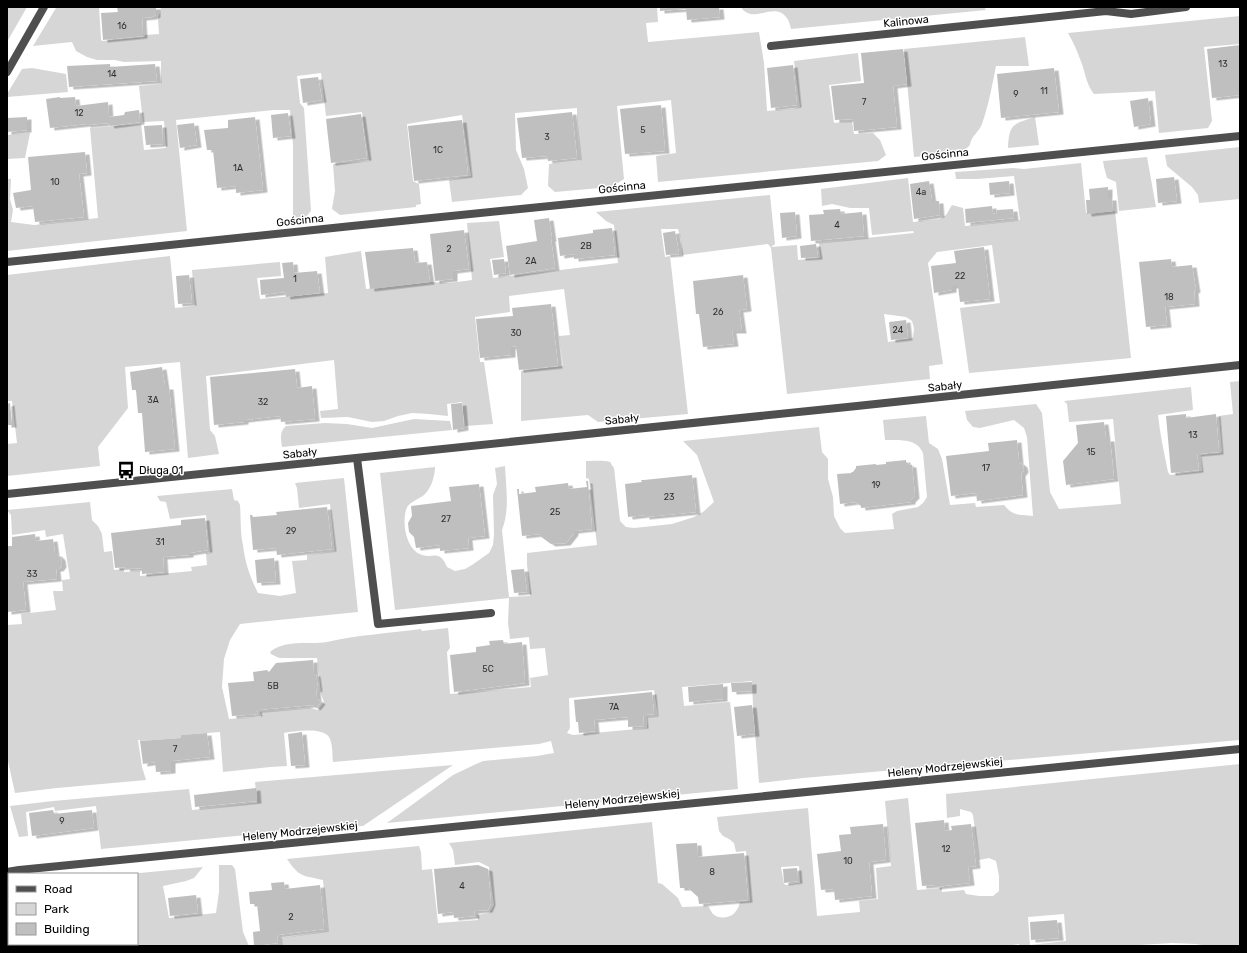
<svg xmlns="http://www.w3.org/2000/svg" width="1247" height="953" viewBox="0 0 1247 953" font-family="Rubik,sans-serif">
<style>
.green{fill:#d6d6d6;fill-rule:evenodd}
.building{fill:#bfbfbf;filter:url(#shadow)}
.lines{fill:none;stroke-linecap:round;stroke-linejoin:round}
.lane{stroke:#4f4f4f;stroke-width:8}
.street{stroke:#4f4f4f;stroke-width:8}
.labels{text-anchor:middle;stroke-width:3;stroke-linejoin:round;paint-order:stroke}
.number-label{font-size:9px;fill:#303030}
.street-label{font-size:11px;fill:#000;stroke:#fff}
.poi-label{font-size:11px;fill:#000;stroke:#fff;text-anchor:start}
</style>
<defs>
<filter id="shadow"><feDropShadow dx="4.5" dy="2.5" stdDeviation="0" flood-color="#0004"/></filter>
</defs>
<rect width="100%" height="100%" fill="#fff"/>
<!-- green -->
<g class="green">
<polygon points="7,7 27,7 7,42"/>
<polygon points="74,7 99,7 101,39 102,41 144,37 145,35 159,34 158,18 160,13 161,7 657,7 658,22 646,23 648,42 759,32 764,63 767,111 792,109 800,107 794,61 858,53 861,81 829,85 834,123 852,121 854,134 873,133 880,140 886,155 878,161 658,182 656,156 676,153 671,100 617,106 624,179 611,187 555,192 548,186 549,164 581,161 577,120 577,108 515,113 516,150 524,169 528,188 521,195 452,202 449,180 471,176 462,115 407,124 413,181 419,184 421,204 416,205 416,207 340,215 332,209 335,191 333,164 369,161 362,112 326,116 321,73 297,76 300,103 304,108 311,211 304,219 293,220 293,145 290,110 274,110 176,120 187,231 7,251 7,179 11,179 10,199 13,210 11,222 34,225 98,218 90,128 141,124 144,150 166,148 164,121 143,122 139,86 161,84 161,61 124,62 115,60 97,60 87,57 76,51 72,42 33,46 56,8"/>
<path d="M742,7H984L986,10L791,29C790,25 789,20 786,17C777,5 762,16 750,14C747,13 744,11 742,9Z"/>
<path d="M1240,16V44L1204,47L1212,121L1208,128L1159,133L1155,91L1094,94C1086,85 1085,70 1080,59C1077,50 1073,42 1068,33Z"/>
<path d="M1025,37L1029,66H996C992,86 989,104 982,124C979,132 971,136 970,145L962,153L914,157L904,49Z"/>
<polygon points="32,68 66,74 68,92 7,97 7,94 22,69"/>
<path d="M1035,117L1039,145L1008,148C1009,124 1013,124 1035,117Z"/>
<polygon points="30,133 25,158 7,159 7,135"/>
<polygon points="1240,147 1240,199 1199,203 1198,195 1192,187 1167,166 1165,155"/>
<polygon points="1147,157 1156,207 1119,211 1116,182 1107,178 1104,167 1103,161"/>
<path d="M1081,163L1086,213L1115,211L1131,358L969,373L960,308L1000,303L992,245L937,252L928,263L943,364L929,366L930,379L787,394L771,248L768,244L682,255L681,240L678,229H661L665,257L670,256L688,414L598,422L588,415L521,421V371L563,366L559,336L570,335L564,289L509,296L510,312L475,317L480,362H484L493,424L465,426L462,402L447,404L448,416L429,414L412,413L398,416L384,421L372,422L348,417L321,418L320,411L338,409L334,360L206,376L210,430L215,436L219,454L188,458L180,362L125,367L128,408L98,447L100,466L7,476V444L17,443L12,401H7V275L170,256L175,308L195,306L192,270L280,262L281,276L257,278L260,299L328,293L325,257L361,251L366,289L430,282L450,283L472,280L467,223L499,221L504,257L490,259L493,278L618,263L614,225L606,221L596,212L770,195L775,244L771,247L797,245L798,260L820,258L819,243L914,233L913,231L872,235L869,208H850L832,204L822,206L821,189L908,178L913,222L940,219L946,215L952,205L963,208L965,226L1020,220L1014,176L977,179H956L955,172L1013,168L1024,169ZM884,314L906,317L912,321L914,328L913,338L888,342Z"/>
<path d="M1240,381V740L803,778L759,783L753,706L752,681L682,687L684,706L730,702L734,736L738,789L387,823L453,775L474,765L483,761L537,756L554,753L551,741L539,744L333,762C332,754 333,744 329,737C323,727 294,731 284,733L287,766L270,767L223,772L220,732L182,735L181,738L140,741V740H138L142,767L146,780L57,788L15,793L7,757V625L22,624L21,614L56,610L53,591H63L62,580L70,579L63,534L46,537L45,530L12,535L11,515L7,510L90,502L92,520L98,526L102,534L104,552L112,551L114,570L124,569V572L140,571V576L192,571L191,567L207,565L206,553H210L206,515L170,519L166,502L160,501L157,496L232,489L234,500L238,501L240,505C241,518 240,532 243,545C245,563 250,577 258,593L280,596L296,593L292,561L307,560V555L335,551L330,504L299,508L297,488L295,483L344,478L358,612L240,624L230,640L224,659L222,687L229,719L261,717L260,712L310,708L318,710L324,702L321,694L317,658H279L271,654L270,652C285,639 309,645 327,642C358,635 390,633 421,629L422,631L448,628L450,648L447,652L450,694L531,687L530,678L548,675L545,648L530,649L529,637L510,639L508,623L509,598L395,610L380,473L435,467C435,476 431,489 424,495C418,500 408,502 406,510C402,523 406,548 420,554C432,560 439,548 447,567L455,571L465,569L472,565L489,553L493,545L494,534L493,495L497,484L495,468L505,466C506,488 510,510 502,530L509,597L530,596L527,564V553L597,545L589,479L586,478V461C590,461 606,460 610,462C611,463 612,466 614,468L620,521L626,527L634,528L672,524L694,517L703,512L714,502L697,455L683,441L819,427L822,452L828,459V479L833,497L834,516L840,528L845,533L894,529L892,514L897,511L918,507L923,503L927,497L923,453C917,438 899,440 885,440L883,420L926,416L929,443L938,449L942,459L950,505L975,503L976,507L1004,505C1014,517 1019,514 1033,516L1027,437L1024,428L1014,420L980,428L973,427L967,420L965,411L1036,404L1042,413L1050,492L1059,509L1121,504L1113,419L1069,422L1067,404L1064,401L1191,387L1193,410L1158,415C1160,434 1164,453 1168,472L1170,475L1202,471L1201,455L1221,453L1222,451L1219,416L1233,414L1230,382ZM654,690L658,716L647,717V728L573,735L567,733L570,728L569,698Z"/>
<path d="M414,419L450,421L452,430L282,447C281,439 279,432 286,426L325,423L347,424L372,428Z"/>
<path d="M1240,764V946H1208L1196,944L1172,943L1123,946H1019V944L1004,946H282L281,938L328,931L323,880C302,875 300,878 287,859L419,846L421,852L422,870L432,869L438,923L478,920L477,915L489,913L494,905L489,867L479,862L455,865L453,850L449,843L652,822L658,883L662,884L678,898L682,907L708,906C710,908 711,912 713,914C719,920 732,918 736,911C738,909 739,905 740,902L750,901L746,851L736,852L734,843L729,839L723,836L719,831L717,817L808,808L817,916L860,912L859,901L878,899L876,868L891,866L885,801L908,798L917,890L942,888V892L964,890L966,894L979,896H993L999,891V876L996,861L989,858L979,860L973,815L971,812L960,809V816L947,818L946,794ZM799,866L800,883L786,885L784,884L781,867ZM1064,914L1066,941L1030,945L1028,917Z"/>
<polygon points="453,765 363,826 236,836 101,849 96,806 55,811 54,807 26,812 28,836 19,837 10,806 53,801 189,789 192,810 257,803 255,782"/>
<polygon points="219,865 232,865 235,869 243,932 249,946 137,946 137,874 129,874 203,867 194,878 186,881 163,886 169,918 216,913 219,892"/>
</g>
<!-- building -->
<g class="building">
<polygon points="117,7 156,7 156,15 152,17 142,18 143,36 103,40 101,13 118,12"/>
<polygon points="660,7 719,7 720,17 687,20 686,9 660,11"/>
<polygon points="1240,45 1240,95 1212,98 1207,49"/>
<polygon points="903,49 907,84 893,86 897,127 854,131 853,119 835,120 831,86 864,83 861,53"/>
<polygon points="110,64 110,67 155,64 157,81 69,87 67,66"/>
<polygon points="793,65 797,105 771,108 767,68"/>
<polygon points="1054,68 1059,112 1001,118 997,74"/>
<polygon points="318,77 322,100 303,103 300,79"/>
<polygon points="60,97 60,98 75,97 76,106 108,102 109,117 124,115 125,112 139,110 140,122 110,126 109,123 86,125 86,124 50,128 46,99"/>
<polygon points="1148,98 1151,124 1134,127 1130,101"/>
<polygon points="661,105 665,151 625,154 620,109"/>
<polygon points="572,112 577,158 548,161 547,156 522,158 517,118"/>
<polygon points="288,113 291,136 273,138 271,115"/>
<polygon points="361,114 367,158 331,163 326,119"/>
<polygon points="27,117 27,130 7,132 7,118"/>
<polygon points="255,117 263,190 236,193 236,186 217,188 213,150 207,150 204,130 228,128 228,120"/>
<polygon points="462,120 468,175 414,181 408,126"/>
<polygon points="194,123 197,145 180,148 177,125"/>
<polygon points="162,125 163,144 146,145 144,126"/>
<polygon points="85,152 87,173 79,174 84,217 35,222 33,206 16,208 13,193 31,190 28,157"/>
<polygon points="1174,177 1177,201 1158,203 1156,179"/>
<polygon points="929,181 932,201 939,201 940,215 914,219 910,184"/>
<polygon points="1009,181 1010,193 990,195 989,183"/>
<polygon points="1108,187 1108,198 1112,198 1113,211 1087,214 1086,200 1090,200 1089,189"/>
<polygon points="992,206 993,214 997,213 997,210 1013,209 1014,218 966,223 965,209"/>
<polygon points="840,209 841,214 862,212 864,236 811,241 809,215 824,214 823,210"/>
<polygon points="795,212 797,236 782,238 780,213"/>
<polygon points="549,218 552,239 551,239 555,268 510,275 506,246 537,241 534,220"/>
<polygon points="612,228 615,255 574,259 574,254 560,256 558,238 593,233 593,230"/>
<polygon points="464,230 469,269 453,271 453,279 435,281 430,234"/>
<polygon points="675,231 679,254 666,255 663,233"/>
<polygon points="816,244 818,257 801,258 800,246"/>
<polygon points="984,247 990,299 960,302 958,286 952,286 952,290 934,293 931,266 956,263 954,251"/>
<polygon points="413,248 415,263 427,262 430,282 370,289 365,252"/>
<polygon points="504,259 506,273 494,275 492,260"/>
<polygon points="1171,259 1172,267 1192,265 1196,290 1194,291 1195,304 1165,307 1167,325 1146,327 1139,262"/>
<polygon points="293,262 294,273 317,271 320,293 286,297 285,292 261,295 260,280 284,278 282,263"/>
<polygon points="189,275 192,303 178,304 176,276"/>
<polygon points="743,275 747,309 739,310 742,331 732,331 734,344 703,347 699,314 696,314 693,281"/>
<polygon points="551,304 558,366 519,370 516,346 511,347 511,355 480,358 476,319 513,316 512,308"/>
<polygon points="906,320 908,338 891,340 889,322"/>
<polygon points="162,367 165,387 169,387 175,449 145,452 142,413 138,413 136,390 132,390 130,372"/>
<polygon points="295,369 297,388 312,386 315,419 281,422 280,416 244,420 244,422 214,425 210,377"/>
<polygon points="10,403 12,425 7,425 7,404"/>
<polygon points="462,403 464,428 453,430 451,404"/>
<polygon points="1186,414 1186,418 1216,414 1219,452 1197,454 1199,470 1171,473 1166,416"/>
<polygon points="1104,422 1106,439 1110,439 1114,479 1066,485 1063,461 1078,443 1076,425"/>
<polygon points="1017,440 1019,462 1023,465 1024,470 1021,474 1023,495 977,501 976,493 951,496 946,456 989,451 988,443"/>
<polygon points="906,460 906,462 910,465 912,465 915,496 911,500 911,502 861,508 861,506 855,502 840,504 837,474 852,473 851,472 853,472 856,468 856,466 876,464 876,465 886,464 886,462"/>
<polygon points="692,475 696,512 645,517 645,515 628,517 625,484 642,482 641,480 644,480"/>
<polygon points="586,481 588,481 592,529 574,531 574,533 566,543 551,544 540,536 540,534 522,536 517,489 519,489 519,494 536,492 535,487 568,483 569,489 587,487"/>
<polygon points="479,484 485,536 468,538 469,548 440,551 440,545 416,548 414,537 409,532 408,523 412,516 411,506 451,501 449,487"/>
<polygon points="327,507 332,549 277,555 276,548 253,550 250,515 252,515 253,517 277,515 276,512"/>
<polygon points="205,518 208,550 189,553 189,555 163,557 164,572 142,574 142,568 126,569 125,567 115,568 111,533 181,525 181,520"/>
<polygon points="35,534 36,541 53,539 55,554 57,554 61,558 62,565 59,569 56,569 57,579 23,582 26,610 7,612 7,546 12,546 12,537"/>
<polygon points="274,558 276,582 257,583 255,560"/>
<polygon points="524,569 527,592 514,593 511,570"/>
<polygon points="503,640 504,644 522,642 525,683 454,692 450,655 476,652 476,647 490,645 489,641"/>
<polygon points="313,660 314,674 316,674 318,689 316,690 317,699 321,702 316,708 312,705 257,710 258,714 232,716 228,683 254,681 253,672 267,670 269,672 276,663"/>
<polygon points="752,682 752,691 732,692 731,683"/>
<polygon points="723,684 723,699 689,702 688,687"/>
<polygon points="652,692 654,714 643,715 644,726 628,727 628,717 594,720 595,731 579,733 578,722 576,722 574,700"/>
<polygon points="752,705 755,734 737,736 734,707"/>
<polygon points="302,732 305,765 291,766 288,734"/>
<polygon points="207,733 210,757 171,761 171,771 156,772 155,762 143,764 140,741 181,738 181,735"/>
<polygon points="256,788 257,801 195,807 194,795"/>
<polygon points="53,810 54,814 92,810 94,828 32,836 29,813"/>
<polygon points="944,820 945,831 952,830 951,826 971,824 976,866 968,867 970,883 935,887 935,885 922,886 915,823"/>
<polygon points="883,824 886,860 869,862 872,896 835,900 834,889 821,890 817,854 841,851 839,835 851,834 850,827"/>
<polygon points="697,843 698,857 744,853 748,900 699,904 698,897 688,888 680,888 676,844"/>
<polygon points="478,865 488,869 491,903 488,910 474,911 475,916 454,918 453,912 438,914 434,869"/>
<polygon points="797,868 798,881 784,883 783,869"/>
<polygon points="284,882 285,889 320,885 324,929 277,935 278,943 254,946 253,932 260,931 257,904 250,904 249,892 272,890 271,883"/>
<polygon points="196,895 198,913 170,916 168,898"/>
<polygon points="1057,920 1059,938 1031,940 1030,922"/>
<polygon points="58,944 131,944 131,946 59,946"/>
</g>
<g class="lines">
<!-- lane -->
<polyline class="lane" points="357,458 378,624 491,613"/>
<!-- street -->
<g class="street">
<polyline points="771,46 1106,11 1131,14 1186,7"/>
<polyline points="7,72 44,7"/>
<polyline points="7,262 352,226 1240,136"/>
<polyline points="7,494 857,406 1240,365"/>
<polyline points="7,872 19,870 1240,749"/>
<polyline points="7,884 9,891"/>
<polyline points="23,944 24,946"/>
</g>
</g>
<!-- icons -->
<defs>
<g id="bus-bare" transform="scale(1.38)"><path d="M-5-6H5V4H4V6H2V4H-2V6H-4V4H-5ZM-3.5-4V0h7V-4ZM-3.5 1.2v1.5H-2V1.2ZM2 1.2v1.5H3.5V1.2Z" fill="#000" stroke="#fff" stroke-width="2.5" paint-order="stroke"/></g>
</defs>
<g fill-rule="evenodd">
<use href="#bus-bare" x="126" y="470"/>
</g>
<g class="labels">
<!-- number labels -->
<g class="number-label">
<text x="122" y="29">16</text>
<text x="1223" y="67">13</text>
<text x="112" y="77">14</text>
<text x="1044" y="94">11</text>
<text x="1016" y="97">9</text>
<text x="864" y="105">7</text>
<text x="79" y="116">12</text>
<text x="643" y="133">5</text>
<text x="547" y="140">3</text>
<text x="438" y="153">1C</text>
<text x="238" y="171">1A</text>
<text x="55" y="185">10</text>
<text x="921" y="195">4a</text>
<text x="837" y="228">4</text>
<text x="586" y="249">2B</text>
<text x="449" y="252">2</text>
<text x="531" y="264">2A</text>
<text x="960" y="279">22</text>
<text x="295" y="282">1</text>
<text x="1169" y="300">18</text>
<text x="718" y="315">26</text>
<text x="898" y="333">24</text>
<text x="516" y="336">30</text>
<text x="153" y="403">3A</text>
<text x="263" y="405">32</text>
<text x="1193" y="438">13</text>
<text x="1091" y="455">15</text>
<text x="986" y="471">17</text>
<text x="876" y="488">19</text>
<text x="669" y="500">23</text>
<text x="555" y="515">25</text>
<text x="446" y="522">27</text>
<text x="291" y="534">29</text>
<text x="160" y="545">31</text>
<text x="32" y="577">33</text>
<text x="488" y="672">5C</text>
<text x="273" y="689">5B</text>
<text x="614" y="710">7A</text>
<text x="175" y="752">7</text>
<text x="62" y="824">9</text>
<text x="946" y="852">12</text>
<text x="848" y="864">10</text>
<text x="712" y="875">8</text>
<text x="462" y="889">4</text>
<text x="291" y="920">2</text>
</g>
<!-- street labels -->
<g class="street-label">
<text transform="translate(906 21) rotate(-6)" y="4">Kalinowa</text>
<text transform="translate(945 154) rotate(-6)" y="4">Gościnna</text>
<text transform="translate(622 187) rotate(-6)" y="4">Gościnna</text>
<text transform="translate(300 220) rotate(-6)" y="4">Gościnna</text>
<text transform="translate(945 386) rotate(-6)" y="4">Sabały</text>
<text transform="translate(622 419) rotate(-6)" y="4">Sabały</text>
<text transform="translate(300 453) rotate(-6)" y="4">Sabały</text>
<text transform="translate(945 767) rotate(-6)" y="4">Heleny Modrzejewskiej</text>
<text transform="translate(622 799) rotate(-6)" y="4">Heleny Modrzejewskiej</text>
<text transform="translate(300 831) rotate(-6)" y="4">Heleny Modrzejewskiej</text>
</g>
<!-- poi labels -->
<g class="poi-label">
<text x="139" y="474">Długa 01</text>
</g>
</g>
<!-- border -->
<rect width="1247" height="953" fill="none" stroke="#000000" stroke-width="16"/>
<!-- legend -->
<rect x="8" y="873" width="130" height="72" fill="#ffffff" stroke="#999999"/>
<rect x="16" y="886" width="20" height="6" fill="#4f4f4f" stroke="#999999"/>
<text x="44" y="893" font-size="12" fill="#000000">Road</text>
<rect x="16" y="903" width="20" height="12" fill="#d6d6d6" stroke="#999999"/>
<text x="44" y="913" font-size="12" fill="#000000">Park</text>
<rect x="16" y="923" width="20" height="12" fill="#bfbfbf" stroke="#999999"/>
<text x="44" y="933" font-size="12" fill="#000000">Building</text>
</svg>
